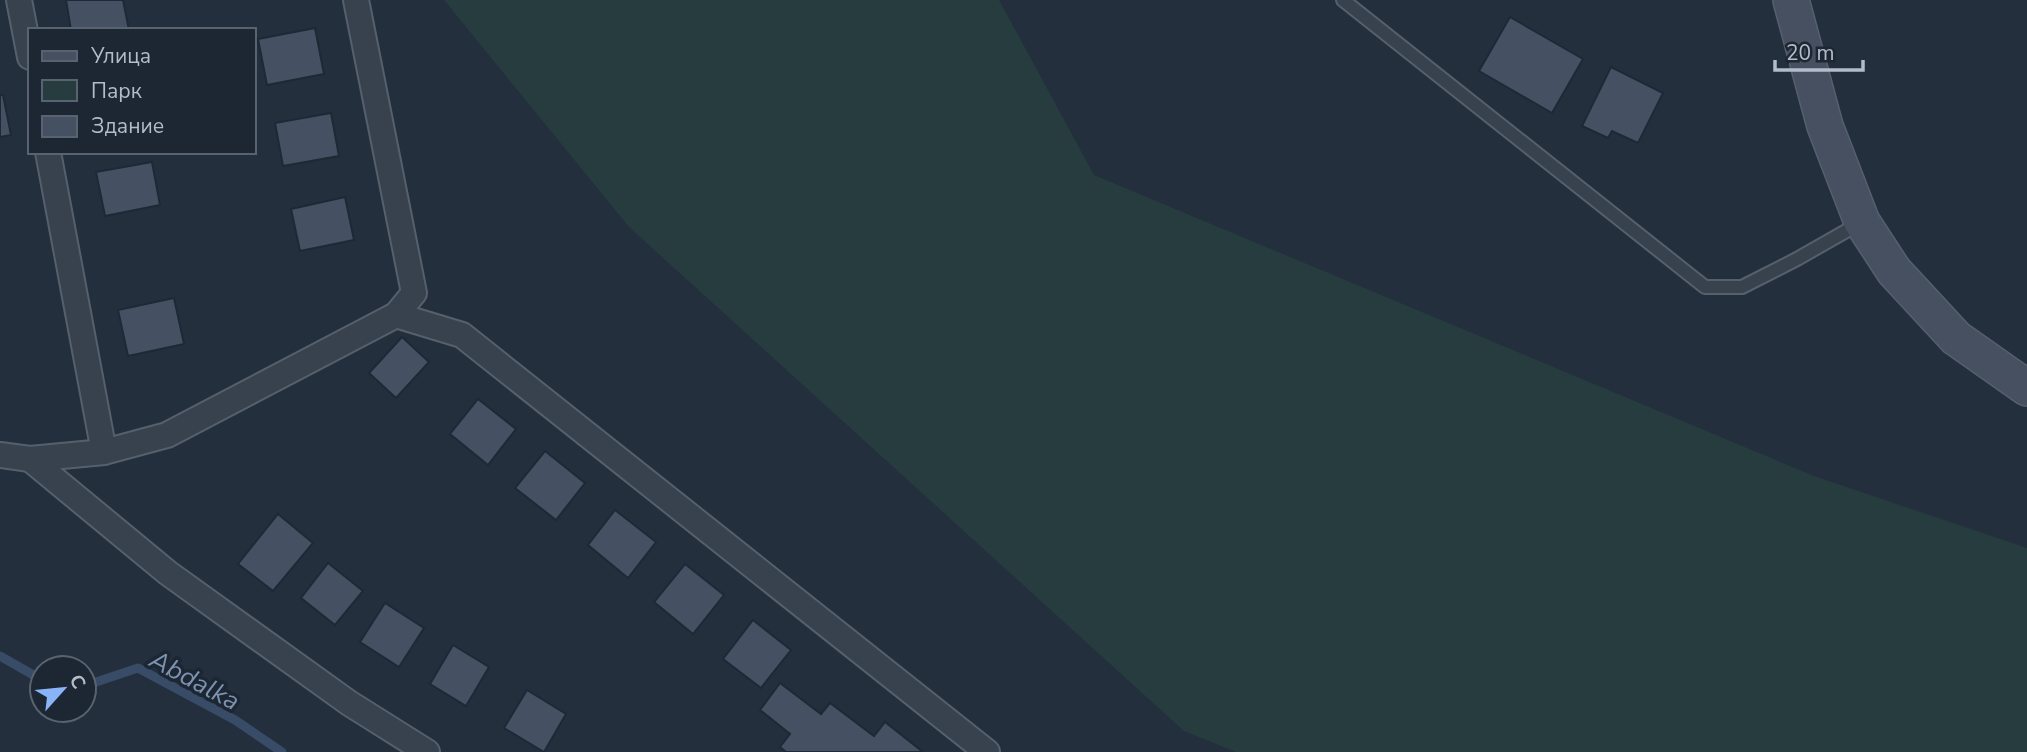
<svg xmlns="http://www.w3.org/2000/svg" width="2027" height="752" viewBox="0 0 2027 752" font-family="'Nunito Sans',sans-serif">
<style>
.green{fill:#263c3f}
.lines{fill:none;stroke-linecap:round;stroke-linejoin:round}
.stream{stroke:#394c67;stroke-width:9}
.building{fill:#455162;stroke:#1f2835;stroke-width:2}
.lane-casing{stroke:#565f6c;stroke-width:16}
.street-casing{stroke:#565f6c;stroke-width:28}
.secondary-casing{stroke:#565f6c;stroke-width:38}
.lane{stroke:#38414e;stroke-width:12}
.street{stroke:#38414e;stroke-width:24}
.secondary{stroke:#465061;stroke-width:35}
.labels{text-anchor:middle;stroke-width:7;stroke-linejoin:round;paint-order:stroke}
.water-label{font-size:26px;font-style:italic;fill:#7c92b1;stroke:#1d2633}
</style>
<rect width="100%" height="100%" fill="#242f3e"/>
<!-- green -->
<polygon class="green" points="444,0 999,0 1094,175 1814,476 2027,548 2027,752 1236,752 1184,731 629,227"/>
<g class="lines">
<!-- stream -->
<g class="stream">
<polyline points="0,656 42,680"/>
<polyline points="84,686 138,668 235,720 282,752"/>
</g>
</g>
<!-- building -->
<g class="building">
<polygon points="66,0 123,0 129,30 71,30"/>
<polygon points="1510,17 1583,59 1552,113 1479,71"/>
<polygon points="315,28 324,74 267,85 258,39"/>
<polygon points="1611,67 1663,93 1638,143 1612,131 1608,138 1582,126"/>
<polygon points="0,95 3,95 11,135 0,137"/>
<polygon points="331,113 339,156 283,166 275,123"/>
<polygon points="152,162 160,205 105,216 96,172"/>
<polygon points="345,197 354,240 300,251 291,209"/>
<polygon points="174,298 184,344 128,356 118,310"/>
<polygon points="402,337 429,362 396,398 369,373"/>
<polygon points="478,399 516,429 488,465 450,434"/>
<polygon points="545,451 585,483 556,520 515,488"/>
<polygon points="615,510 656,542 628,578 588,545"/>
<polygon points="278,514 313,543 273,591 238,564"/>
<polygon points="328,563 363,591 335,625 301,598"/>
<polygon points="685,564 724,595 693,634 654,602"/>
<polygon points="385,603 424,628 399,667 360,642"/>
<polygon points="753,620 791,650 761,688 723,659"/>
<polygon points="453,645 489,667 466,706 430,684"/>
<polygon points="780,683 821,714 830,703 874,736 885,722 923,752 786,752 780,747 790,734 760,710"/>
<polygon points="527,690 566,714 544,752 504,728"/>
</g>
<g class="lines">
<!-- lane casing -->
<g class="lane-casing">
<polyline id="lane" points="1343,0 1705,287 1742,287 1797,259 1862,222"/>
</g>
<!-- street casing -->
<g class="street-casing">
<g id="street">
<polyline points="19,0 30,57"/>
<polyline points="356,0 414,293 396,315 462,335 987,752"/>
<polyline points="48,152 104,452"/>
<polyline points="0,455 30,459 104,452 167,435 396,315"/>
<polyline points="30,459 168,573 349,703 427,752"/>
</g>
</g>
<!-- secondary casing -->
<g class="secondary-casing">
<polyline id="secondary" points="1791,0 1825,126 1862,222 1894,271 1956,338 2027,388"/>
</g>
<!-- lane -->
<use href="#lane" class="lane"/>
<!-- street -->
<use href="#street" class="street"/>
<!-- secondary -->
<use href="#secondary" class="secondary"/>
</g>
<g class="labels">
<!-- water labels -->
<g class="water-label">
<text transform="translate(195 680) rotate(28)" y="9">Abdalka</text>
</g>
</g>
<!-- legend -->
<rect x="28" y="28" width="228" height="126" fill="#1d2633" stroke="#59626f" stroke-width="2"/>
<rect x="42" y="51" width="35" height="10" fill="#465061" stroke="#59626f" stroke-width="2"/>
<text x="91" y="63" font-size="21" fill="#b4bcc9">Улица</text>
<rect x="42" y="80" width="35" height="21" fill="#263c3f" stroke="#59626f" stroke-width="2"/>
<text x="91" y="98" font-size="21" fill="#b4bcc9">Парк</text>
<rect x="42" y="116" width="35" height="21" fill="#455162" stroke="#59626f" stroke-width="2"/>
<text x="91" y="133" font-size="21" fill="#b4bcc9">Здание</text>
<!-- north arrow -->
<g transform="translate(63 689) rotate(63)"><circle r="33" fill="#1d2633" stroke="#59626f" stroke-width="2"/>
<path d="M0-5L12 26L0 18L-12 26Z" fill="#8ab4f8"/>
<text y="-10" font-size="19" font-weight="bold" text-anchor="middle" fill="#b4bcc9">С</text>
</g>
<!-- scale -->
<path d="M1775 60v10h88v-10" fill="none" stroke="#b4bcc9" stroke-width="3.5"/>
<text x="1786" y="60" font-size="21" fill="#b4bcc9" stroke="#1d2633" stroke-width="5" paint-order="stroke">20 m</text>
</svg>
